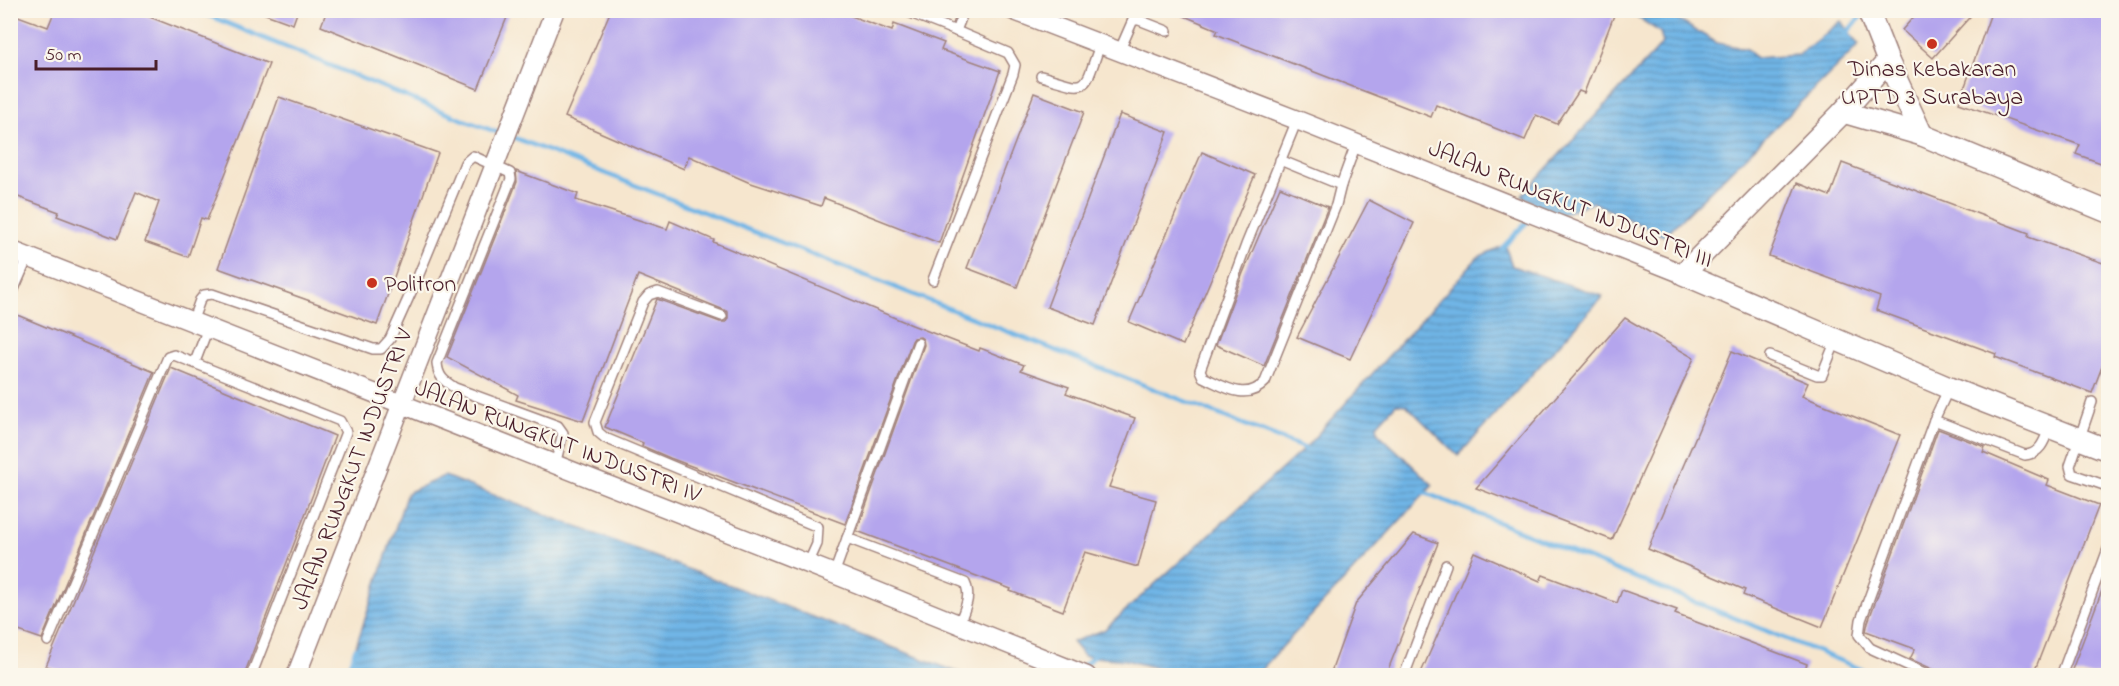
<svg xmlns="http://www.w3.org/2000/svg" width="2119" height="686" viewBox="0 0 2119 686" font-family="'Indie Flower',sans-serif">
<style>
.water{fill:url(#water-rules);stroke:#5d6a88;stroke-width:1.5}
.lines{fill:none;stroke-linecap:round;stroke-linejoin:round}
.stream{stroke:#70b5e6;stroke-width:4.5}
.building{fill:#b4a5ed}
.service-casing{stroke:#a0827c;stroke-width:12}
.minor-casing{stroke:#a0827c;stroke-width:21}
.tertiary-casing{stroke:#a0827c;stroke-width:24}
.service{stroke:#fff;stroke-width:9}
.minor{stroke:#fff;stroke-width:18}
.tertiary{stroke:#fff;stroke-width:21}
.poi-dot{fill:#c8321e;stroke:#fbf7ec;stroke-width:2}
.labels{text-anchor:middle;stroke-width:4.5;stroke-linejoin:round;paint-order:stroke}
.poi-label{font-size:24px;fill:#4a1f2b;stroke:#fbf7ec}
.street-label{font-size:24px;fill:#4a1f2b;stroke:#fbf7ec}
</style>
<defs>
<pattern id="water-rules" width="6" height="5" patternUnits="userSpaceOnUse" patternTransform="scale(1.5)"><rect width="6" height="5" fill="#70b5e6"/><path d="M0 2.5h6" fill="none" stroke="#5e93bb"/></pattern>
</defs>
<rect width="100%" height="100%" fill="#fbf7ec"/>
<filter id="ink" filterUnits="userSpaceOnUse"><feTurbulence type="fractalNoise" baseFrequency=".0167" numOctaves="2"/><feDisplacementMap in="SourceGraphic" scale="12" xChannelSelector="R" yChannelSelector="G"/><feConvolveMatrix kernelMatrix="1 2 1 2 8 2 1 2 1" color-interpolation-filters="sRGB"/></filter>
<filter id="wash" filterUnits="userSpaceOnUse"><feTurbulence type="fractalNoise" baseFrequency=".008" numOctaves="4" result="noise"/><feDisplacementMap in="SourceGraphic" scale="24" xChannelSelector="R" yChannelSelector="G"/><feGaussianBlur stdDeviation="1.35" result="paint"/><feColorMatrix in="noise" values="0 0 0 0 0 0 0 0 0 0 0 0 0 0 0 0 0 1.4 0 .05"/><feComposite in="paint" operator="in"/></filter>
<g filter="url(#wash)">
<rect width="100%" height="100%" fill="#f6e6ce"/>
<!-- water -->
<g class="water">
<polygon points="1628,11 1663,11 1717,43 1747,49 1756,58 1798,55 1841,21 1859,45 1664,236 1592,202 1553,218 1522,195 1663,43 1660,32"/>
<polygon points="1505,245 1512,266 1603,296 1458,456 1406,405 1396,404 1377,425 1378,433 1433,485 1256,675 1183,675 1126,660 1084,656 1072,642 1104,630 1305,448 1478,257"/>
<polygon points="444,476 965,675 354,676 347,673 407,493"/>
</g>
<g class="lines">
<!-- stream -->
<g class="stream">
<polyline points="195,10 456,117 502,134"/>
<polyline points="1844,36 1862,15"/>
<polyline points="510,136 1309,450"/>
<polyline points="1501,249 1530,219"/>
<polyline points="1421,491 1878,676"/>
<polyline points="1080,669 1096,654"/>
<polyline points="345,676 356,648"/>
</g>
</g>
<g id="blocks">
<!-- building -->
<g class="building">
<polygon points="55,10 132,10 269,64 207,220 201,218 188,257 145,242 159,202 136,192 117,239 57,216 59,212 10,194 10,125 15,113 10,112 10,13 48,27"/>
<polygon points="260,10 298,10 293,24 260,12"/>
<polygon points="327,10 510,10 478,89 321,26"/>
<polygon points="611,10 835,10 892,31 894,24 944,43 941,50 1000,71 939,243 824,198 821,206 748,182 689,156 684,169 565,117"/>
<polygon points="1170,10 1616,10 1584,93 1579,91 1557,124 1536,115 1525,140 1436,105 1431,117 1216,34 1218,30"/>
<polygon points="1920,10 1976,10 1933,58 1902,30"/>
<polygon points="1992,10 2109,10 2109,166 2076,154 2080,145 1959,103"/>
<polygon points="1034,93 1084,112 1017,287 967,268"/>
<polygon points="279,97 438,153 377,325 218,268"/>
<polygon points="1120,114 1168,132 1095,325 1047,307"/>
<polygon points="1202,152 1255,175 1183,345 1129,322"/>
<polygon points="1842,163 2029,233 2028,237 2109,265 2109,348 2092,393 1995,357 1996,354 1876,310 1880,297 1769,256 1797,183 1830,196"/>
<polygon points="516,171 578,194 576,200 667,229 670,221 714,240 713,242 912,325 979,351 980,348 1024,365 1021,370 1069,387 1066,393 1135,418 1109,487 1156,500 1138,567 1085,552 1063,611 1010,591 1011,589 857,531 924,345 923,339 920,337 914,338 912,341 845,524 670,458 642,446 643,443 605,427 657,299 720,322 726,322 728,318 728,312 724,310 638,275 583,421 516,400 518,395 447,357 517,182"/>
<polygon points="1280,187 1328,207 1264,366 1216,345 1243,273"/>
<polygon points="1369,200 1414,223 1350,359 1297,337"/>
<polygon points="10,312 154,372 42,639 10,628"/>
<polygon points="1625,318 1694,358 1612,540 1476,488"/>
<polygon points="1732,351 1808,383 1802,396 1900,435 1822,627 1743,595 1745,590 1648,549"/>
<polygon points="171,368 335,436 244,675 75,675 46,666"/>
<polygon points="1938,429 1985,447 1983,452 2049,480 2047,485 2099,505 2033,675 1946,675 1910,659 1915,649 1866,631 1868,622"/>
<polygon points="1414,534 1438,543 1386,675 1330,675 1356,603"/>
<polygon points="1474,552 1540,581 1543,575 1617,603 1622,590 1677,610 1675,614 1807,664 1802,675 1420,675"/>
<polygon points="2107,577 2109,675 2070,675"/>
</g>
</g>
</g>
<g filter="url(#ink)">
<use href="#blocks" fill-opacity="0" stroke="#a0827c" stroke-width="1.5"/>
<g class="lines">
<!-- service casing -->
<g class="service-casing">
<g id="service">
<polyline points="903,10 956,31 964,10"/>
<polyline points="1119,52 1133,20 1139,20 1167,31"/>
<path d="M1041,76C1091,91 1083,92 1100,45"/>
<path d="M1297,120L1246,245L1200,370L1203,377C1225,387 1246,402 1265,382L1336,205L1341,185"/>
<polyline points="1280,160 1341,185 1356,144"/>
<polyline points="933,280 1013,74 1015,65 1008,53 956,31"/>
<polyline points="10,298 28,257"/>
<polyline points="722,316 658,292 649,295 643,302 595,422 598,432 605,438 818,527 817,544 808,564"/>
<path d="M192,322L200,300L204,295L212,294L373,349H381L390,339L417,279L465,163L473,156L510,173L511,179L437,363C438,377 444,381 455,388L558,426L563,433L555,465"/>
<polyline points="1770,356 1817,375 1822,375 1836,340"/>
<polyline points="195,362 208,328"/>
<polyline points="2092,402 2070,466 2072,474 2104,485"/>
<path d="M1934,420L2025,455C2041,454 2045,439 2050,426"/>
<path d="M847,538L965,583C972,597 964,610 959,624"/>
<polyline points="834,574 918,343"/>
<polyline points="48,641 168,357 174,355 340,421 346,432 251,676"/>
<polyline points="1404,676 1446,565"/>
<polyline points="1931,676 1870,648 1859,635 1861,620 1934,420 1949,388"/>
<polyline points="2061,676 2108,549"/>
</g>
</g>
<!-- minor casing -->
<g class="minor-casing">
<g id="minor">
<polyline points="1012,10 1297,120 1683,274"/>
<polyline points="10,250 834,574 1087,676"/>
<polyline points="296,676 555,10"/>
</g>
</g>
<!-- tertiary casing -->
<g class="tertiary-casing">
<g id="tertiary">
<polyline points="1868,10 1888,61 1922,135"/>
<polyline points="1888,61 1843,112 1683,274 1949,388 2108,450"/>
<polyline points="1843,112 1922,135 2108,212"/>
</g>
</g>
<!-- service -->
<use href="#service" class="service"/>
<!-- minor -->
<use href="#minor" class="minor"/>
<!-- tertiary -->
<use href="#tertiary" class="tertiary"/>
</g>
</g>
<!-- markers -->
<g class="poi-dot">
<circle cx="1932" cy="44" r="6"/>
<circle cx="372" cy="283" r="6"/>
</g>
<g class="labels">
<!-- poi labels -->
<g class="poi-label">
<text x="1932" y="76">Dinas Kebakaran<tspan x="1932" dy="28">UPTD 3 Surabaya</tspan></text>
<text x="384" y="291" text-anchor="start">Politron</text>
</g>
<!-- street labels -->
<g class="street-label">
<text transform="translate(1571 203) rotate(22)" y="8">JALAN RUNGKUT INDUSTRI III</text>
<text transform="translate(558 440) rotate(21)" y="8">JALAN RUNGKUT INDUSTRI IV</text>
<text transform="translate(351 469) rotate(-69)" y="8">JALAN RUNGKUT INDUSTRI V</text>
</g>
</g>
<!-- margin -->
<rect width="2119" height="686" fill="none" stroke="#fbf7ec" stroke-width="36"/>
<!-- scale -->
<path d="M36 60v9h120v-9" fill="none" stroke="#4a1f2b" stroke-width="3"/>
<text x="45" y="60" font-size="18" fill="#4a1f2b" stroke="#fbf7ec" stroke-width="4.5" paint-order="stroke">50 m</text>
</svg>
